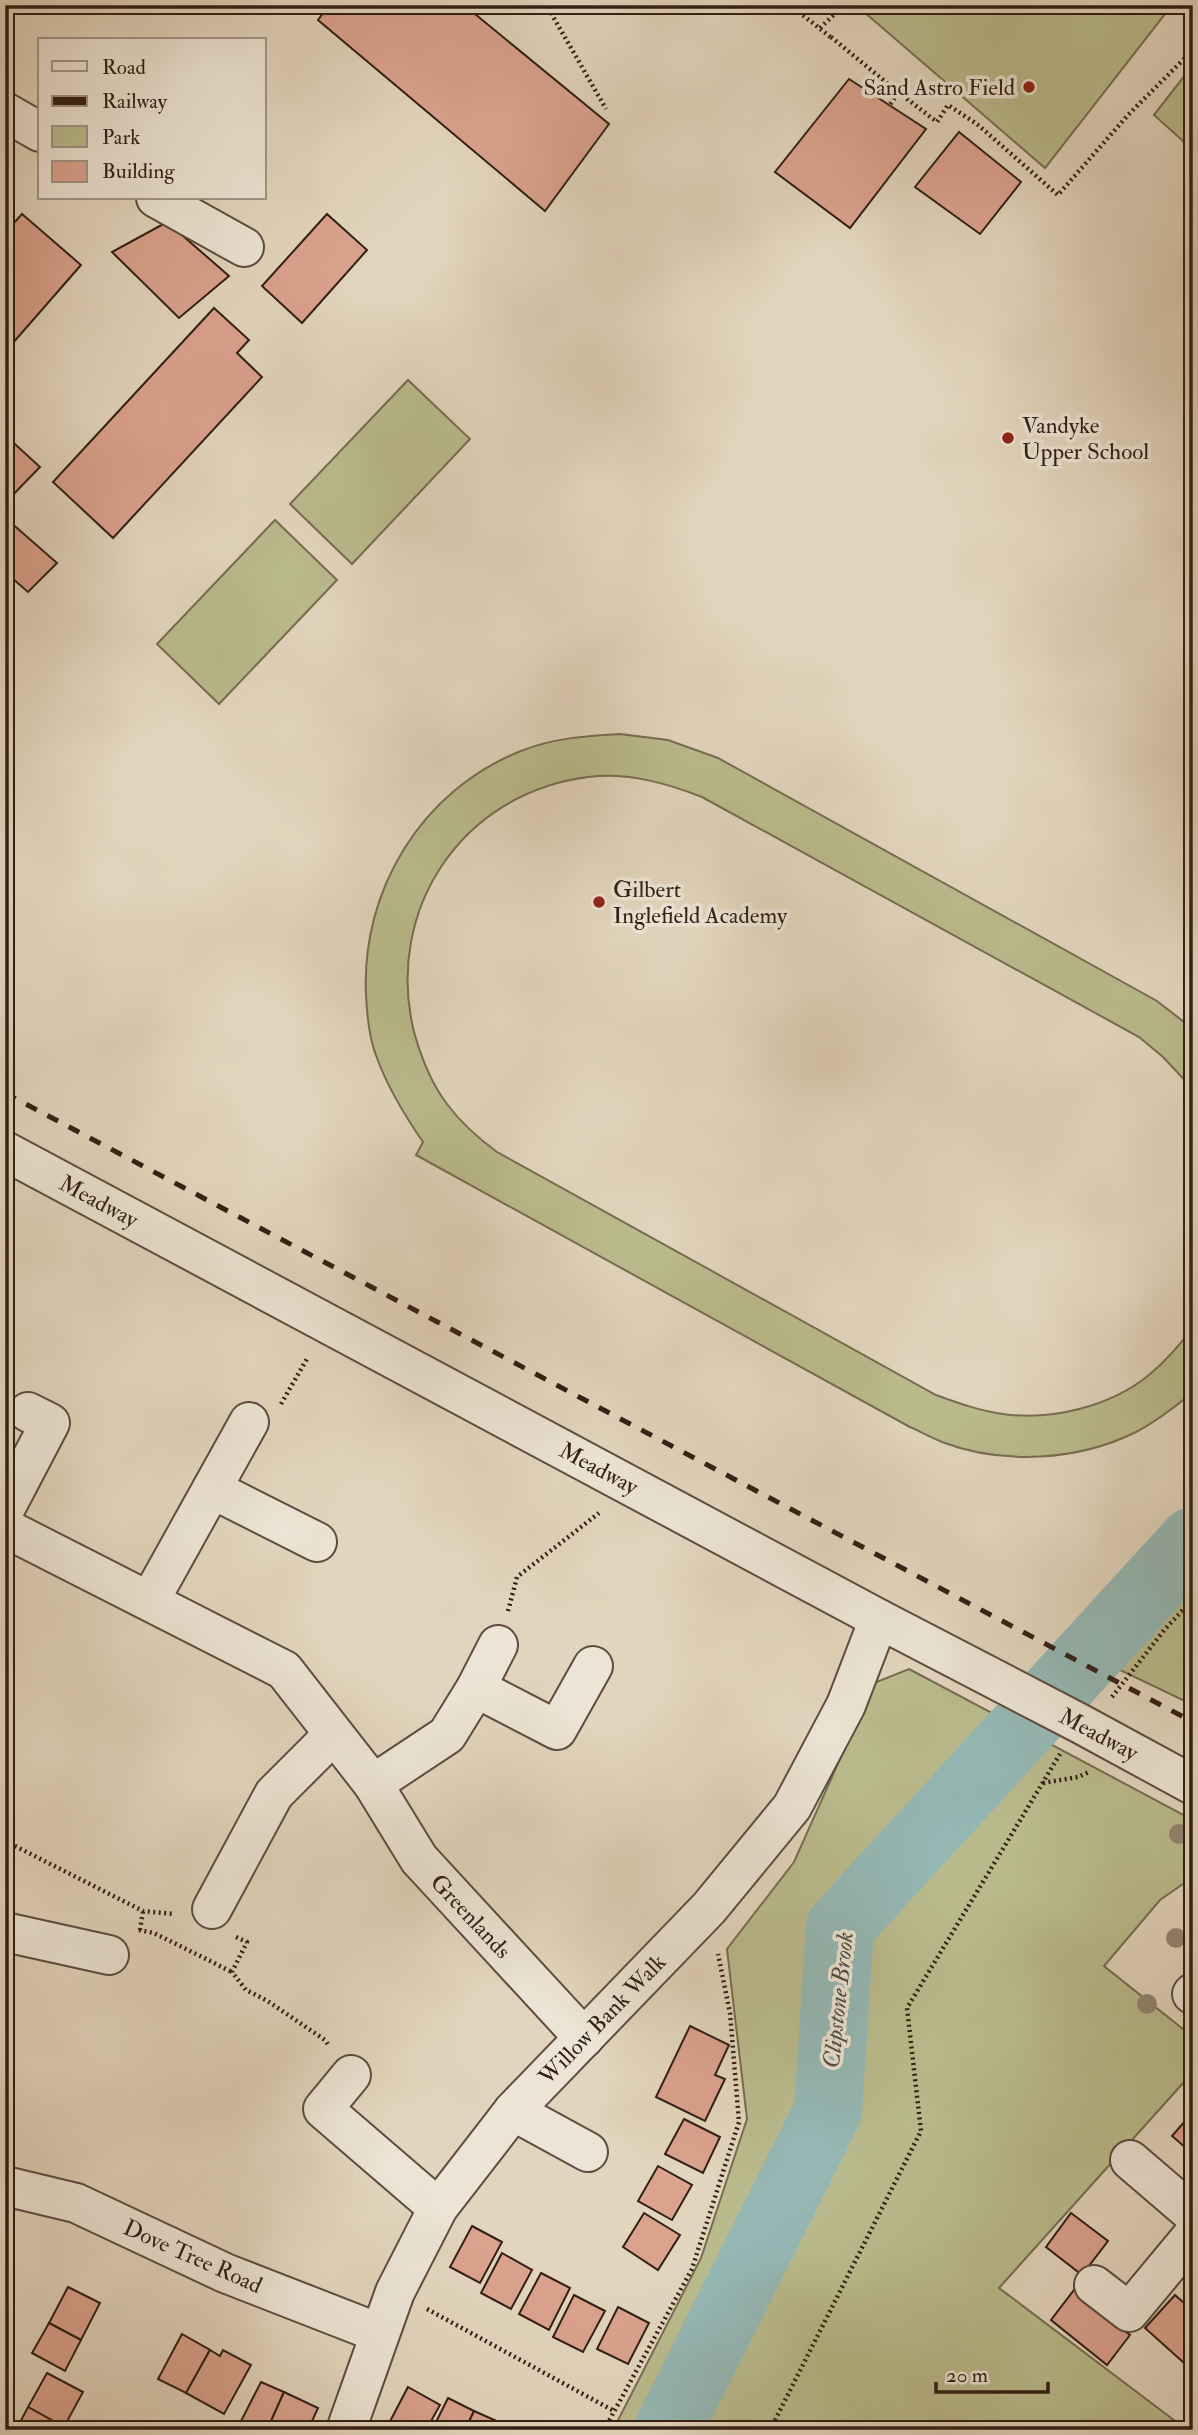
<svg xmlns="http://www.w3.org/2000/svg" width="1198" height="2435" viewBox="0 0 1198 2435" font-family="'IM FELL Double Pica',serif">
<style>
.green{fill:#babb8d;stroke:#766d51;stroke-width:2}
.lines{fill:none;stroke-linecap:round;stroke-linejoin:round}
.river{stroke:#95b8b5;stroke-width:68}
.building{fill:#dba28e;stroke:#311f15;stroke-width:2}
.minor-casing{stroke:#5d4c3f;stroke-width:42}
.path{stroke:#311f15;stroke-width:4.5;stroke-dasharray:2 3.5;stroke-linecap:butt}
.minor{stroke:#ece4d4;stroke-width:38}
.rail{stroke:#311f15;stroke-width:5;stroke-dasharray:12 12;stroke-linecap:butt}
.tree{fill:#938671}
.poi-dot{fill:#8f2418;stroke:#ece4d4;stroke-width:2.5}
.labels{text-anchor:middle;stroke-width:7;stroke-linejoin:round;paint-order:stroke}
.poi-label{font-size:23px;fill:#311f15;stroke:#ece4d4;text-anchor:start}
.street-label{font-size:23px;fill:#311f15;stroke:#ece4d4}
.water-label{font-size:24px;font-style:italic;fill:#4f4d45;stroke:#ece4d4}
</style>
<rect width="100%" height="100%" fill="#e2d5bd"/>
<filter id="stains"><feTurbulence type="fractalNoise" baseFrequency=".00286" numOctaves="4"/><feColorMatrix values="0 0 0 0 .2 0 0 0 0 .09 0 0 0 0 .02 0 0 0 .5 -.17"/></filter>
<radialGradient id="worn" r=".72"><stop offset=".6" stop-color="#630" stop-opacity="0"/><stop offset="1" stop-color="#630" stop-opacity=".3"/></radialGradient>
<!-- green -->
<g class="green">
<polygon points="856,5 1172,5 1045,168"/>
<polygon points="1193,65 1193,150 1154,115"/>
<polygon points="408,380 470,439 352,564 290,504"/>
<polygon points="275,520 337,580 219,704 157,644"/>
<path d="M620,734L668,740L718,758L1157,1001L1193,1029V1089L1163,1057L1139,1037L702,797C666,783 627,772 588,777C462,793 384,910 414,1032C421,1057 431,1083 447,1104C461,1123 478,1138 497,1152L936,1395C958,1403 980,1411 1003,1414C1052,1421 1111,1406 1149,1375C1166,1361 1179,1345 1193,1328V1392C1175,1407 1157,1421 1136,1432C1078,1461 1002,1465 942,1442C930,1437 919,1431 908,1426L416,1155L423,1142C405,1116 388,1088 377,1058C369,1039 367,1016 366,995C361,890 422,790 521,751C553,738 586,736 620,734Z"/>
<polygon points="1193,1556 1193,1705 1099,1660"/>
<polygon points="909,1669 1020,1728 839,1926 826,2111 666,2430 613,2430 701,2258 747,2119 727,1949 794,1862 874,1683"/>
<polygon points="1024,1730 1193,1820 1193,1877 1160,1900 1104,1966 1193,2037 1193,2072 999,2288 1183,2427 1181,2430 670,2430 830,2112 842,1928"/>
</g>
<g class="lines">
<!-- river -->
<polyline class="river" points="668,2430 828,2111 840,1927 1193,1541"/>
</g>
<!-- building -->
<g class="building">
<polygon points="329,5 464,5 609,124 545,211 318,20"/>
<polygon points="849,79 926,129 850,228 775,172"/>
<polygon points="959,132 1021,182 980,234 915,187"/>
<polygon points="22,214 81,265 5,352 5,233"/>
<polygon points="327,214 367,250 302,323 262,286"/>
<polygon points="167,222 229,276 179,318 112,252"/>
<polygon points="214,308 249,340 237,353 262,377 113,538 53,482"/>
<polygon points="5,435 40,467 5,503"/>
<polygon points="9,521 57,563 28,592 5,572 5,525"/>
<polygon points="690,2026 729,2045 715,2075 725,2079 705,2121 656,2097"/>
<polygon points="1193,2112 1193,2154 1172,2136"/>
<polygon points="684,2119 720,2137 703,2173 665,2154"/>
<polygon points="658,2166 692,2185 672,2220 638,2201"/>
<polygon points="644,2213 680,2235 658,2270 623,2247"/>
<polygon points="1071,2213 1108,2241 1082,2275 1046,2247"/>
<polygon points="472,2226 502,2242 480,2283 450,2267"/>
<polygon points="502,2253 532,2270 511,2309 481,2293"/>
<polygon points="541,2273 570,2288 549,2330 519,2314"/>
<polygon points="68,2287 100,2303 81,2340 49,2323"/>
<polygon points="1074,2290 1130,2335 1107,2365 1051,2320"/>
<polygon points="574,2295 605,2311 583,2352 553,2337"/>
<polygon points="1175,2295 1193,2311 1193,2371 1145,2328"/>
<polygon points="618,2307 649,2323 628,2364 597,2349"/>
<polygon points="49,2323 81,2340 65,2371 32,2353"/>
<polygon points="182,2334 210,2350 186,2393 158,2379"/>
<polygon points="210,2350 220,2356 223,2350 251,2365 224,2414 186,2393"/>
<polygon points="47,2373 83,2392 64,2427 28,2407"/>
<polygon points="261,2382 284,2392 267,2430 246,2430 247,2427 240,2423"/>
<polygon points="408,2387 440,2405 426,2430 388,2430 386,2429"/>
<polygon points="284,2392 318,2408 308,2430 267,2430"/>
<polygon points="448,2398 474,2411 465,2430 432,2430"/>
<polygon points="28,2407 64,2427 62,2430 16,2430"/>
<polygon points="474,2411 508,2426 506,2430 465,2430"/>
</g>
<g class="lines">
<!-- minor casing -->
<g class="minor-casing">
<g id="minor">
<polyline points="5,112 40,132"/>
<polyline points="156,198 244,247"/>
<polyline points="5,1151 879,1619 1079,1723 1193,1785"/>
<polyline points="212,1489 317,1542"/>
<polyline points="5,1509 50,1423 28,1412"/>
<polyline points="5,1528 284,1670 373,1784 419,1859 584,2038"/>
<polyline points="150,1600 249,1422"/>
<polyline points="476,1688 557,1730 593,1666"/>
<polyline points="373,1784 447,1735 476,1688 498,1645"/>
<polyline points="212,1909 274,1794 333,1735"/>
<polyline points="5,1932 109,1955"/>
<polyline points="1192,1994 1193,1993"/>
<polyline points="351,2075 323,2109 438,2208"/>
<polyline points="513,2111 588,2152"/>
<polyline points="1130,2160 1193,2214"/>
<polyline points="5,2186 76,2203 225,2273 379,2333"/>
<polyline points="1094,2285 1129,2312 1193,2235"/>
<polyline points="346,2430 395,2292 438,2208 513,2111 709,1908 792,1807 846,1705 879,1619"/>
</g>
</g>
<!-- path -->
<g class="path">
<polyline points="541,5 551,13 567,5"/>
<polyline points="790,5 833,39"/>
<polyline points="551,13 606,109"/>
<polyline points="820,28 844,5"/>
<polyline points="831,37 898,92 890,105"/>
<polyline points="898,92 937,122 948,105 977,124 1058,195 1128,115 1193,50"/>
<polyline points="281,1404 308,1357"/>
<polyline points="508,1611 517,1577 599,1513"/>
<polyline points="1112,1697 1165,1629 1193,1599"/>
<polyline points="1043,1783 1078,1777 1089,1772"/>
<polyline points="5,1841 143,1911 175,1914"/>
<polyline points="139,1930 154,1933 232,1972"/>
<polyline points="140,1930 143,1911"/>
<polyline points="236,1937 247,1942 232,1972 246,1990 266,2000 325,2040 329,2046"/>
<polyline points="427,2309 614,2411"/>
<polyline points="604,2430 692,2269 739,2122 730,2013 718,1954"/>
<polyline points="770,2430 921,2131 907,2008 1060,1754"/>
</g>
<!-- minor -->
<use href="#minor" class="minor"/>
<!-- rail -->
<polyline class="rail" points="5,1093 1193,1722"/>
</g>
<!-- trees -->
<g class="tree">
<circle cx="1179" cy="1834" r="10"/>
<circle cx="1176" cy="1938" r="10"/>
<circle cx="1147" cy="2004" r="10"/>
</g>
<!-- markers -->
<g class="poi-dot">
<circle cx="1029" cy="87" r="7"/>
<circle cx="1008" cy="438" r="7"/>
<circle cx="599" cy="902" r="7"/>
</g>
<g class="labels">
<!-- poi labels -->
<g class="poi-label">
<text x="1015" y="95" text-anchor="end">Sand Astro Field</text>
<text x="1022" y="433">Vandyke<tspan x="1022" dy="26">Upper School</tspan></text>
<text x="613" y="897">Gilbert<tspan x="613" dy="26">Inglefield Academy</tspan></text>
</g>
<!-- street labels -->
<g class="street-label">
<text transform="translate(99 1201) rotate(28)" y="8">Meadway</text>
<text transform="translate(599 1468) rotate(28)" y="8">Meadway</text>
<text transform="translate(1099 1734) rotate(28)" y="8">Meadway</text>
<text transform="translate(471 1916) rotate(47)" y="8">Greenlands</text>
<text transform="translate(602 2019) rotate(-46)" y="8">Willow Bank Walk</text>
<text transform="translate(193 2256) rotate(24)" y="8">Dove Tree Road</text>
</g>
<!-- water labels -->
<g class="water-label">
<text transform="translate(838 2000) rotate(-84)" y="8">Clipstone Brook</text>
</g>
</g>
<!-- margin -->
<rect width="1198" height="2435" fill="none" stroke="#e2d5bd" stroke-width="28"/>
<rect x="7" y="7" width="1184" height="2421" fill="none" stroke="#311f15" stroke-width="3.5"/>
<rect x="14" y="14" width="1170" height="2407" fill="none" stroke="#311f15" stroke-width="2"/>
<!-- legend -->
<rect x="38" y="38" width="228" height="161" fill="#ece4d4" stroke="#a19588" stroke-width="2"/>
<rect x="52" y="61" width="35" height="10" fill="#ece4d4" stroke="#a19588" stroke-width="2"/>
<text x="102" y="74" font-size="21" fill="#311f15">Road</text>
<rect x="52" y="96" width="35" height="10" fill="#311f15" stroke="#a19588" stroke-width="2"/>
<text x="102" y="108" font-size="21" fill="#311f15">Railway</text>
<rect x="52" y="126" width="35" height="21" fill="#babb8d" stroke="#a19588" stroke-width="2"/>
<text x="102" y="144" font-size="21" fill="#311f15">Park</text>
<rect x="52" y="161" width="35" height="21" fill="#dba28e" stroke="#a19588" stroke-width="2"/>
<text x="102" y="178" font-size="21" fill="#311f15">Building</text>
<!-- scale -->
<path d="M936 2382v10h112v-10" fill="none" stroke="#311f15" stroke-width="3.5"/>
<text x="946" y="2382" font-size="21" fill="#311f15" stroke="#ece4d4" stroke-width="5" paint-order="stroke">20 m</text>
<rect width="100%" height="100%" filter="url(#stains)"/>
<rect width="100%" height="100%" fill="url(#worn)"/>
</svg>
